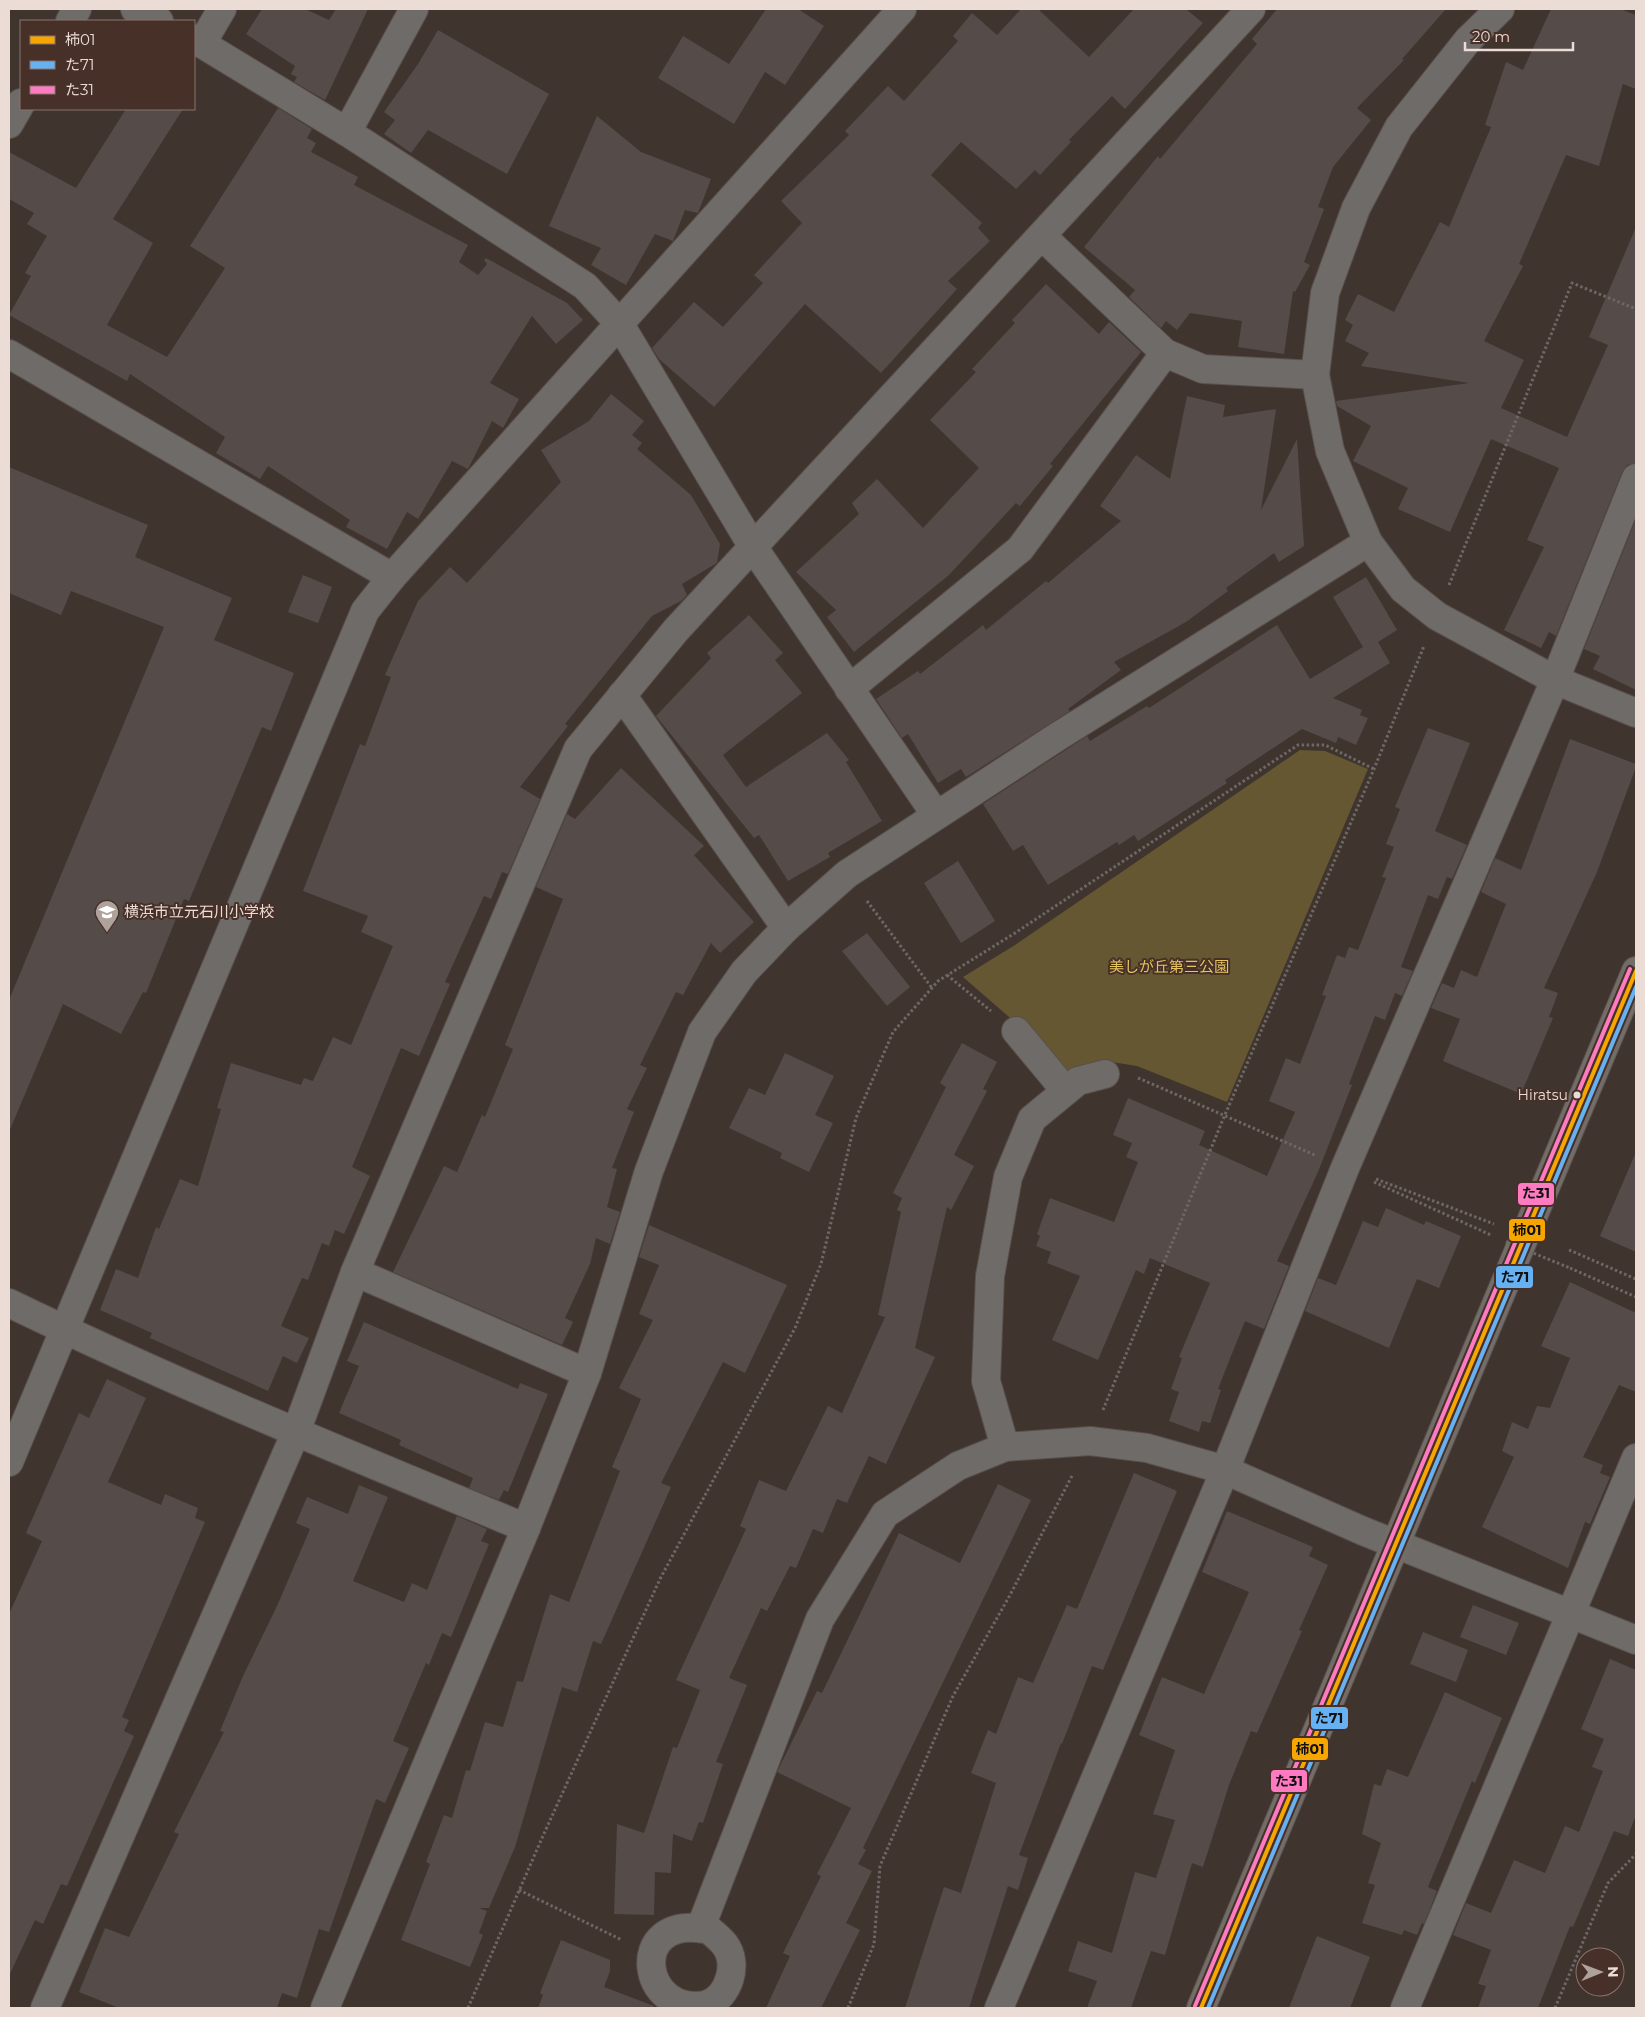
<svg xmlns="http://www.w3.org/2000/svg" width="1645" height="2017" viewBox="0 0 1645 2017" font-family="Montserrat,'Noto Sans JP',sans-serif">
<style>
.green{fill:#645732}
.building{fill:#554b48}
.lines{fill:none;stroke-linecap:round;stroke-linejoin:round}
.street-casing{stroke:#5a504b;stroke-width:30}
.secondary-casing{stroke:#5a504b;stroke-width:30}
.path{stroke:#6d6865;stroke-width:3;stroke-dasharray:2.5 2.5;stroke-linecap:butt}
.street{stroke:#6f6b68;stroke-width:28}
.secondary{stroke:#736d69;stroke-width:28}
.path-bridge{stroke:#6d6865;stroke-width:3;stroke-dasharray:2.5 2.5;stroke-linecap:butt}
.bus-1-casing{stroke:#473028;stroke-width:8}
.bus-2-casing{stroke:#473028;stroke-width:8}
.bus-3-casing{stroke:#473028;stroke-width:8}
.bus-1{stroke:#f7a600;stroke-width:4}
.bus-2{stroke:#66b1f2;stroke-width:4}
.bus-3{stroke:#fe7ac1;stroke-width:4}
.bus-dot{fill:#ebdcd6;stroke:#473028;stroke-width:2}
.labels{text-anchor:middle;stroke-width:4;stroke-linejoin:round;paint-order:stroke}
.bus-label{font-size:14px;fill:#ebdcd6;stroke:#473028;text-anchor:end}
.poi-label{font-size:15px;fill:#ebdcd6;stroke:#473028;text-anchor:start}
.park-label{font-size:15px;fill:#e4c45f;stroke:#473028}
.line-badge{stroke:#473028;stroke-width:2}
.pale-badge-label{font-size:14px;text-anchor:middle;font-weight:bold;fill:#111}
</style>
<rect width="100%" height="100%" fill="#40342f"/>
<!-- green -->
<polygon class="green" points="1300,750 1325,751 1368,769 1227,1102 1137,1066 1105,1061 1066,1074 1024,1030 963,977 1015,945"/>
<!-- building -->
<g class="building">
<polygon points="262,9 305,9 329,20 336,9 368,9 325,100 294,82 297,77 291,74 295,66 246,34"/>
<polygon points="766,9 798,9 824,26 785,85 765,72 734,124 658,78 683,36 729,64"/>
<polygon points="1021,9 1038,9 1089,57 1134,9 1186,9 1203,23 1125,109 1112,96 1069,140 1071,142 1040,175 1035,170 1016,189 961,142 931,175 982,223 978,228 990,241 948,281 957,289 881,373 805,304 714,407 659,359 652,348 694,302 723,327 763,283 754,275 802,223 781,201 849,135 845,131 888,86 904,101 958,41 953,36 972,13 997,35"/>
<polygon points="1277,9 1446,9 1402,59 1404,60 1357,108 1371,120 1333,167 1318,207 1324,209 1304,262 1310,265 1295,292 1293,291 1284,354 1238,347 1242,321 1190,313 1177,330 1166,321 1161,328 1129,297 1135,290 1084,247 1158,156 1160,159 1257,44 1252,39"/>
<polygon points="1551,9 1620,9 1636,15 1636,89 1623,84 1599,166 1566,155 1519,264 1523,266 1484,341 1524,360 1501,408 1567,437 1608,345 1589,337 1636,227 1636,463 1627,465 1622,472 1556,636 1549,632 1541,648 1504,630 1544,547 1527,540 1559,468 1491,439 1450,532 1398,509 1408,488 1353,461 1371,426 1337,406 1336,401 1469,383 1361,366 1369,353 1345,341 1353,325 1345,320 1358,294 1394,312 1440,222 1449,227 1491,127 1485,125 1506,62 1523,70"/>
<polygon points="438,30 549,94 507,174 428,130 411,153 384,134 395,120 384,112 418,64"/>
<polygon points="278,108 312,129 307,138 316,143 311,152 358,177 354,185 468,245 459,262 478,275 487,264 484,260 486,258 567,303 583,320 556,344 532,316 490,383 519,399 503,428 492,421 468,469 452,461 418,519 407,512 387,549 346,527 350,520 268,466 260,479 216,453 225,437 130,374 127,381 9,315 31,276 25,273 47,236 27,224 34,213 9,199 9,152 76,188 126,109 183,109 113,219 153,243 107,325 167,357 225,268 190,246"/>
<polygon points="597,116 641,152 711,179 698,213 685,210 673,241 655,234 626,285 591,265 601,248 549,226"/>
<polygon points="1046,284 1099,334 1109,322 1141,352 1050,464 1053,466 1020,506 1016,503 949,575 854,652 827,617 836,610 796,572 859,514 852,503 877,479 923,528 979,468 930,420 976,372 972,369 1015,323 1012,320"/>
<polygon points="611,394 644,421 632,435 642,443 637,449 691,495 720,544 717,563 682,584 687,595 681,601 652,616 565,724 568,726 520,787 540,799 508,874 502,872 491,899 484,896 445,982 450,984 419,1056 401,1048 352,1167 370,1176 344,1234 335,1230 329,1246 322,1243 308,1280 302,1278 281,1326 309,1338 297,1363 283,1356 268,1391 150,1338 152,1333 100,1310 116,1269 138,1278 156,1227 159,1229 180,1179 198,1186 221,1109 217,1108 231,1063 301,1085 304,1078 313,1081 333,1037 351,1045 393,946 361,932 368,916 303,891 360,744 365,746 391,677 385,675 418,601 450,567 467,583 561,482 541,450 589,421"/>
<polygon points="1187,396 1225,405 1223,417 1276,409 1261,510 1297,439 1304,546 1279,562 1274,553 1226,588 1228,591 1186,622 1114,662 1121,670 1068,709 1070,711 966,777 961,769 938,783 908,734 902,738 876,699 918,671 920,674 983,625 986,630 1046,581 1048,583 1121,521 1100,506 1136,455 1170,479"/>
<polygon points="9,467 148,525 135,557 232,598 214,640 294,673 271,731 262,727 189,901 184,899 146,993 143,992 121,1034 63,1004 9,1132 9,1000 164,627 71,591 61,615 9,593"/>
<polygon points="1636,519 1636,690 1593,669 1600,656 1584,649"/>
<polygon points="303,575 332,587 318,623 288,612"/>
<polygon points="1366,577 1397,630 1378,642 1390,663 1333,698 1362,710 1360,715 1368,718 1356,745 1338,737 1336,743 1302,729 1225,780 1227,783 1138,841 1134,835 1119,845 1117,842 1048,885 1023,845 1013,851 983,804 1087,736 1090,741 1147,706 1149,708 1277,625 1310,679 1363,647 1333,597"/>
<polygon points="749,615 783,653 775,660 802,693 723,755 746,787 827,733 849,760 846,762 882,821 828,853 830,857 788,881 759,835 754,838 656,716 711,658 707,653"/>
<polygon points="1428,728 1470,743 1435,831 1467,845 1452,879 1447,877 1438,899 1428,895 1401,967 1413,971 1402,996 1395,993 1385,1020 1375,1016 1349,1084 1352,1085 1318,1172 1277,1261 1289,1266 1264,1329 1245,1321 1218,1389 1221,1390 1210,1423 1202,1421 1199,1432 1169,1421 1179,1392 1171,1389 1182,1358 1179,1357 1210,1283 1150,1258 1144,1274 1136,1270 1098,1360 1052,1340 1080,1276 1047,1263 1051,1252 1036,1246 1040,1236 1037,1234 1050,1198 1114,1222 1138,1162 1126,1157 1132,1143 1113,1135 1128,1098 1205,1131 1199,1145 1267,1176 1295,1112 1269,1101 1286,1058 1300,1064 1326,996 1322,995 1337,955 1345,958 1349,947 1358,950 1386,878 1382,877 1394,847 1386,844 1400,809 1395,807"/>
<polygon points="1570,739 1636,764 1636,767 1597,872 1544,988 1558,993 1549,1017 1553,1018 1521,1094 1443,1061 1460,1019 1431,1008 1442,983 1454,988 1461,970 1477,977 1506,904 1481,892 1495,858 1521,870"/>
<polygon points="621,768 704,846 694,855 754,922 720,953 711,943 683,995 676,992 640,1065 647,1068 627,1109 634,1112 612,1168 617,1169 607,1207 620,1212 610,1244 596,1238 590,1264 565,1318 573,1322 562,1345 393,1272 444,1166 457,1172 482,1115 485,1117 513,1049 505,1045 563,899 536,887 567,814 575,819"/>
<polygon points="958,861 995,921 961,943 924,883"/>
<polygon points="867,933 910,987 887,1006 842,951"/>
<polygon points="962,1043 997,1062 983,1089 987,1091 954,1155 974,1166 951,1210 947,1207 915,1348 935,1357 886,1464 869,1456 847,1503 837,1499 823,1533 813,1529 796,1568 790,1566 767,1611 761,1608 729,1678 747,1685 716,1762 723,1764 703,1823 699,1822 692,1841 673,1834 671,1873 655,1872 654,1915 614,1914 617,1824 644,1833 673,1747 677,1748 700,1690 676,1680 746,1529 740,1526 759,1480 786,1491 828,1406 842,1413 885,1317 878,1315 901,1212 897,1210 902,1198 893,1193 946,1087 940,1083"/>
<polygon points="785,1053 834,1076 815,1115 833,1123 809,1172 780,1158 782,1153 729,1128 749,1088 765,1095"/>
<polygon points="1636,1152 1636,1252 1600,1236"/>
<polygon points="1386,1208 1424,1225 1426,1221 1461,1236 1439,1288 1417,1279 1389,1348 1305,1311 1318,1278 1336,1285 1363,1221 1378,1227"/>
<polygon points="649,1225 787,1285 745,1373 723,1362 661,1483 671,1487 601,1644 593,1641 577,1692 562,1687 515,1847 489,1908 479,1908 487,1911 479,1933 483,1935 470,1967 401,1940 430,1864 426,1862 444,1815 452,1818 466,1770 470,1771 485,1722 503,1727 517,1681 523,1682 550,1594 569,1602 620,1471 612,1467 641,1399 619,1388 653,1320 639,1314 659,1265 639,1257"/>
<polygon points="1570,1282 1636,1313 1636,1392 1619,1385 1583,1457 1603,1465 1600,1473 1610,1477 1590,1524 1585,1522 1568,1568 1482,1527 1514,1457 1502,1451 1512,1422 1528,1429 1537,1406 1550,1408 1570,1358 1541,1346"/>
<polygon points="364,1322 518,1389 520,1383 548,1394 508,1492 504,1490 499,1500 469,1488 473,1478 399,1445 401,1440 339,1413 359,1366 347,1361"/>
<polygon points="107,1379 146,1398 108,1482 161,1505 165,1494 198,1508 195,1518 205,1522 122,1717 129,1720 124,1731 134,1736 67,1886 61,1884 43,1924 35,1920 9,1976 9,1614 42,1541 26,1533 79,1413 89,1418"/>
<polygon points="1134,1473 1177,1491 1103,1670 1092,1666 1062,1744 1061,1743 1019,1855 1028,1858 1018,1890 1008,1886 969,2008 905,2008 944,1887 961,1893 996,1783 971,1773 988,1730 996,1734 1018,1677 1033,1683 1067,1605 1077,1609"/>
<polygon points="998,1484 1031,1500 863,1848 866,1850 858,1864 872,1871 846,1923 860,1930 821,2008 766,2008 790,1956 783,1953 821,1876 817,1874 851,1808 777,1772 817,1691 822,1693 899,1533 960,1563"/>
<polygon points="359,1485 388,1497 353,1581 404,1602 412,1583 427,1590 457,1516 487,1529 481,1541 489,1544 451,1637 442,1633 429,1665 426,1663 393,1741 409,1748 385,1803 376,1799 329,1932 319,1929 297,1998 282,1993 277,2008 119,2008 79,1992 105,1928 129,1937 179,1834 174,1832 224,1732 220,1731 243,1676 277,1606 310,1529 296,1523 307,1497 348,1514"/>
<polygon points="1227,1511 1313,1547 1309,1556 1328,1565 1299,1630 1302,1631 1257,1733 1251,1731 1229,1785 1203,1867 1192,1863 1165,1955 1151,1951 1131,2008 1087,2008 1097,1981 1068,1971 1078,1941 1112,1953 1135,1872 1156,1878 1175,1820 1153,1814 1175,1750 1139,1735 1162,1677 1204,1694 1249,1592 1202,1572"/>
<polygon points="1473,1605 1519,1623 1506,1655 1460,1637"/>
<polygon points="1423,1632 1468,1650 1456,1682 1410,1664"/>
<polygon points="1610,1659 1636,1670 1636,1815 1628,1836 1614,1831 1573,1927 1570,1926 1538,2008 1478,2008 1486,1986 1478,1984 1491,1950 1453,1935 1466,1903 1491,1913 1514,1860 1545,1873 1565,1826 1579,1832 1603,1771 1592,1767 1604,1739 1581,1729"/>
<polygon points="1445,1692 1502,1718 1475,1783 1472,1781 1428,1887 1437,1891 1424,1924 1422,1923 1417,1935 1404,1930 1402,1935 1362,1923 1375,1885 1368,1883 1381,1843 1362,1834 1374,1784 1381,1786 1387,1769 1408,1777"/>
<polygon points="1317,1936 1370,1957 1350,2008 1289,2008"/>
<polygon points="561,1940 610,1960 610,1971 604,1987 654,2006 653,2008 538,2008 543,1995 540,1993"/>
</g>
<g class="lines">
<!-- street casing -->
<g class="street-casing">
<g id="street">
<polyline points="135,9 159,21"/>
<polyline points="414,9 347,132 585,286 619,323 753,547 936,815"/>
<polyline points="1500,9 1468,40 1399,127 1356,208 1325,293 1315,375 1330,451 1368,542 1403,589 1437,616 1555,680 1636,713"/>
<polyline points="70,21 77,9"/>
<polyline points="194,39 347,132"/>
<polyline points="202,43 222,9"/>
<polyline points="9,124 21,103"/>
<polyline points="1043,237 1165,353 1203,369 1315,375"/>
<polyline points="9,354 392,577"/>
<polyline points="849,689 1020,549 1165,353"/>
<polyline points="622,695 786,928"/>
<polyline points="1016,1031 1065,1090"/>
<polyline points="355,1272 587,1373"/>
<path d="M9,1303C178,1385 353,1456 526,1528"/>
<polyline points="1005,1447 986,1381 990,1276 1008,1177 1032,1119 1078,1081 1105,1074"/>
<polyline points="9,1462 365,611 392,577 902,9"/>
<polyline points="702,1924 820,1619 885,1514 958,1466 1005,1447 1090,1441 1147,1448 1225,1470 1363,1531 1636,1640"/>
<path d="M702,1924C709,1930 719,1937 725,1945C739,1964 729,1997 706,2005C641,2017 626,1916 704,1929Z"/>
<polyline points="45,2008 296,1432 355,1272 578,749 676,630 1251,9"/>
<polyline points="325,2008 526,1528 587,1373 649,1171 702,1032 744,972 786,928 847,874 1057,737 1368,542"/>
<polyline points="999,2008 1225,1470 1345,1168 1555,680 1636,478"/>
<polyline points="1405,2008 1636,1458"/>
</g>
</g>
<!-- secondary casing -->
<g class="secondary-casing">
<polyline id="secondary" points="1201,2008 1636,971"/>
</g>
<!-- path -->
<g class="path">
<polyline points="1449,585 1572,283 1636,309"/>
<polyline points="867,901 932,988"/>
<polyline points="947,975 991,1011"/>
<polyline points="1138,1078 1315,1155"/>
<polyline points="1376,1179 1494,1224"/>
<polyline points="1374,1182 1491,1235"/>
<polyline points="1569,1250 1636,1279"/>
<polyline points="1570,1268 1636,1297"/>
<polyline points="1103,1410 1224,1117 1374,769 1424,646"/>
<polyline points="519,1890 622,1940"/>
<polyline points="468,2008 542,1838 660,1579 795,1328 821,1264 856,1118 893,1032 938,981 1015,933 1298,745 1325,745 1374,769"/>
<polyline points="848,2008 874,1944 880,1866 953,1696 1010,1595 1073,1474"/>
<polyline points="1555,2008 1608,1883 1636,1854"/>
</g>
<!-- street -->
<use href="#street" class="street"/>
<!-- secondary -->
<use href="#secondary" class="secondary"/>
<!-- path-bridge -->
<polyline class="path-bridge" points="1506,1242 1570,1268"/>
<!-- bus-1 casing -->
<g class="bus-1-casing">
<polyline id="bus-1" points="1201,2008 1636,971"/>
</g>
<!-- bus-2 casing -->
<g class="bus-2-casing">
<polyline id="bus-2" points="1208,2008 1636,987"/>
</g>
<!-- bus-3 casing -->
<g class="bus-3-casing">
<polyline id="bus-3" points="1195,2006 1630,969"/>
</g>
<!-- bus-1 -->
<use href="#bus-1" class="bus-1"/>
<!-- bus-2 -->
<use href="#bus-2" class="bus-2"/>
<!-- bus-3 -->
<use href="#bus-3" class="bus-3"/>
</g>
<!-- icons -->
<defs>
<g id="school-pin" transform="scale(1.25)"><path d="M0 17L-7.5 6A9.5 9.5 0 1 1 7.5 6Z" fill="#afa19c" stroke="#473028"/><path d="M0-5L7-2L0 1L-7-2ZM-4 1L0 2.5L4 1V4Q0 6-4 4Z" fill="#fff"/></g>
</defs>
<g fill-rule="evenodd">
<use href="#school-pin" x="107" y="912"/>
</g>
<!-- markers -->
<circle class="bus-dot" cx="1577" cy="1095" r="4.5"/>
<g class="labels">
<!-- bus labels -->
<g class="bus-label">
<text x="1568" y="1100">Hiratsu</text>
</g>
<!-- poi labels -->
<g class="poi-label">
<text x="124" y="917">横浜市立元石川小学校</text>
</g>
<!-- park labels -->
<g class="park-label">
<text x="1169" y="972">美しが丘第三公園</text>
</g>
</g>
<g class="line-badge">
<rect x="1517" y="1182" width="38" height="24" rx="5" fill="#fe7ac1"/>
<rect x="1508" y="1218" width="38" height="24" rx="5" fill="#f7a600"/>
<rect x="1495" y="1265" width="39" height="24" rx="5" fill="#66b1f2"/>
<rect x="1310" y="1706" width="39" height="24" rx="5" fill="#66b1f2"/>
<rect x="1291" y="1737" width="38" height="24" rx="5" fill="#f7a600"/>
<rect x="1270" y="1769" width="38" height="24" rx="5" fill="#fe7ac1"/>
</g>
<g class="pale-badge-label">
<text x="1536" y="1198">た31</text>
<text x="1527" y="1235">柿01</text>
<text x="1515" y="1282">た71</text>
<text x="1329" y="1723">た71</text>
<text x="1310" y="1754">柿01</text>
<text x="1289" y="1786">た31</text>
</g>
<!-- border -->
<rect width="1645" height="2017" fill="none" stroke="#ebdcd6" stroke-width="20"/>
<!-- legend -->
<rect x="20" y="20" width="175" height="90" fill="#473028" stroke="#89756e"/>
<rect x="30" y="36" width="25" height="8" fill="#f7a600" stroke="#89756e"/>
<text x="65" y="45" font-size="15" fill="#ebdcd6">柿01</text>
<rect x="30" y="61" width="25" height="8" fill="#66b1f2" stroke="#89756e"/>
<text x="65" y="70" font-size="15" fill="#ebdcd6">た71</text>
<rect x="30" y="86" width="25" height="8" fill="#fe7ac1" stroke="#89756e"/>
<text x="65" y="95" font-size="15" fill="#ebdcd6">た31</text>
<!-- north arrow -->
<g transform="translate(1600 1972) rotate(89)"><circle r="24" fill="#473028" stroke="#89756e"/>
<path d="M0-4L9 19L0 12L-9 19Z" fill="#afa19c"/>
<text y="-8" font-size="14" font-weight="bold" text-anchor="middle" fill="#ebdcd6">N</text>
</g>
<!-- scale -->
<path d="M1465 42v8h108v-8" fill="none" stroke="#ebdcd6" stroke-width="2.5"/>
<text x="1472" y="42" font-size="15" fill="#ebdcd6" stroke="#473028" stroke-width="4" paint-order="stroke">20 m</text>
</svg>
